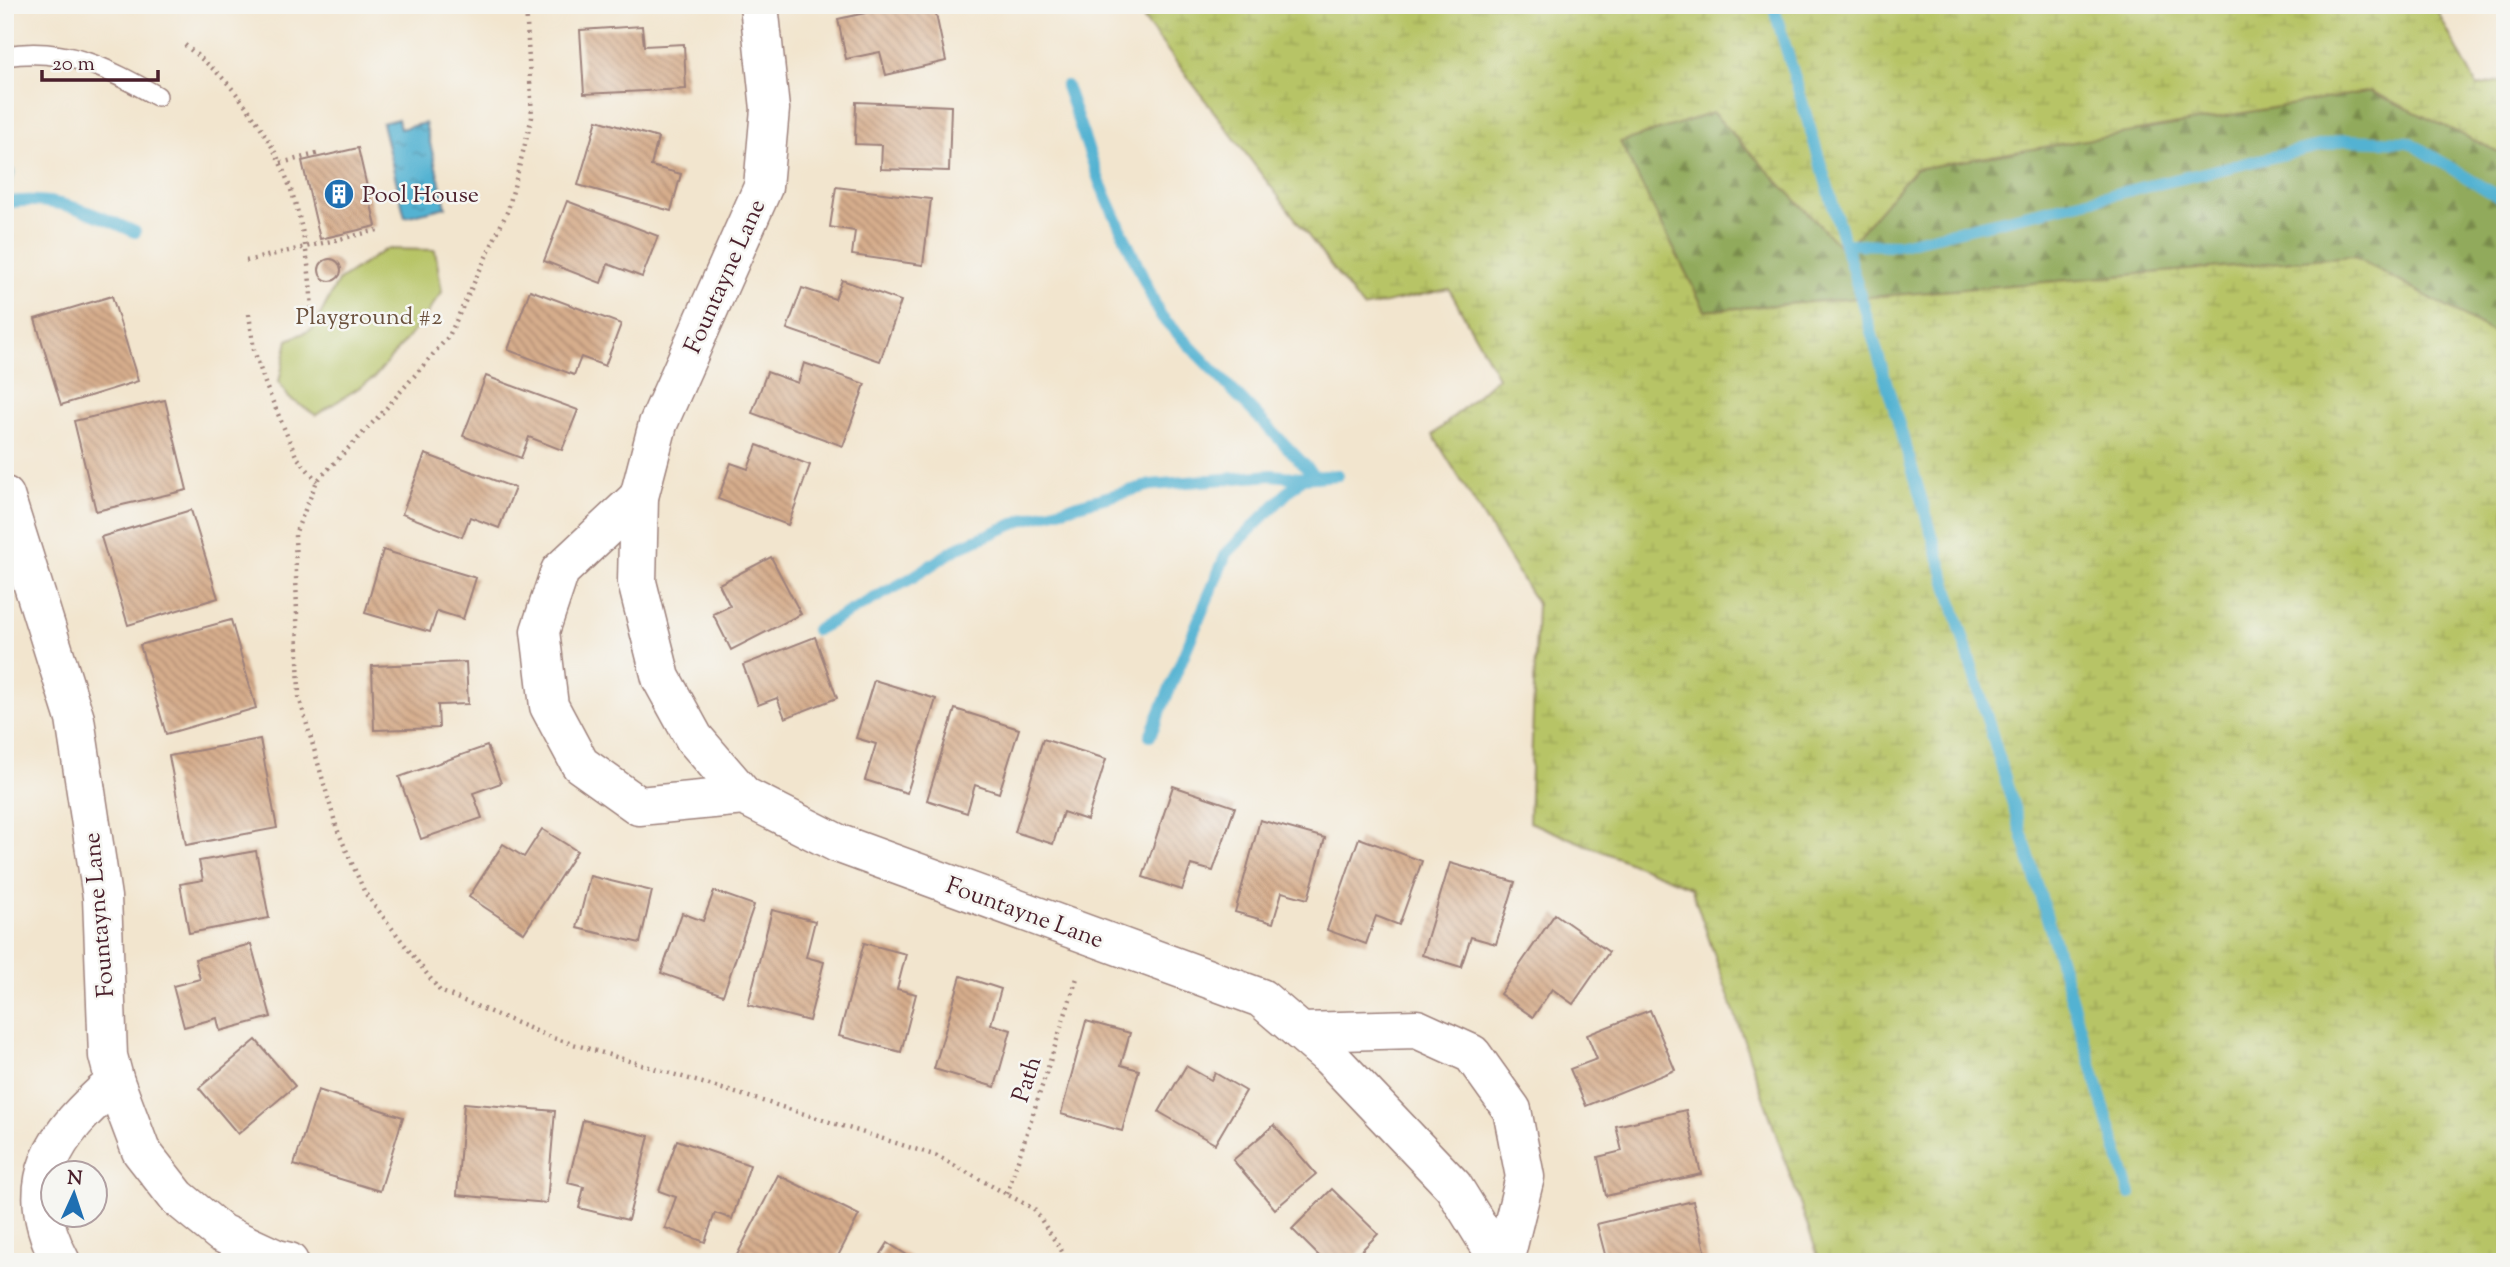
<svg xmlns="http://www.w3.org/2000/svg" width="2510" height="1267" viewBox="0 0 2510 1267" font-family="'Sorts Mill Goudy',serif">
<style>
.forest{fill:url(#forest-firs);stroke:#6e6443;stroke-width:2}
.wetland{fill:url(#wetland-marsh);stroke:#807248;stroke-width:2}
.park{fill:#b7c466;stroke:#807248;stroke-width:2}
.water{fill:url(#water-ripples);stroke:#4e687e;stroke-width:2}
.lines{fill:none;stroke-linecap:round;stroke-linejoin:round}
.stream{stroke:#53b2d2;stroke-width:12}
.building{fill:url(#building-back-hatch)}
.service-casing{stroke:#9e827c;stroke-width:22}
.minor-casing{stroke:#9e827c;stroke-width:41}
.path{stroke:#9e827c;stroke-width:4.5;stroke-dasharray:2 5;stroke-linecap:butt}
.service{stroke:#fff;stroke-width:19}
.minor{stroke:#fff;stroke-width:38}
.labels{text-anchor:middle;stroke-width:5;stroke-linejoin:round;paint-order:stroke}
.poi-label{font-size:24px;fill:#4a1f2b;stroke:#f6f6f2;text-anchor:start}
.street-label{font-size:24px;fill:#4a1f2b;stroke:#f6f6f2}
.park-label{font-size:24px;fill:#6b513d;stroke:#f6f6f2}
</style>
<defs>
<pattern id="forest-firs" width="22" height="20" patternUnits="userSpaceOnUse" patternTransform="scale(1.75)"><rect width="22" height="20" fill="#91aa5b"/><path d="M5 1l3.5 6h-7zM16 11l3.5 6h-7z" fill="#788a4b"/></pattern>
<pattern id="wetland-marsh" width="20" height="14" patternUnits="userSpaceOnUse" patternTransform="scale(1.75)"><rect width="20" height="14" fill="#b7c466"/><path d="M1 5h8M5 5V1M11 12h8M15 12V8" fill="none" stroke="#9fa859"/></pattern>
<pattern id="water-ripples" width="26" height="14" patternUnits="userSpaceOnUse" patternTransform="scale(1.75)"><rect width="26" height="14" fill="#53b2d2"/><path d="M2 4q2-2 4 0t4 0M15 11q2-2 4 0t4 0" fill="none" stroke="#4790ab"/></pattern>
<pattern id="building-back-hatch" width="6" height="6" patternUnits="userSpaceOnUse" patternTransform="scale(1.75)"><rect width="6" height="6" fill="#d6ad8c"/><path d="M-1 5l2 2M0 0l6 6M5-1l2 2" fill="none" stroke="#b08c73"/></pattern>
</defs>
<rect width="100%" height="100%" fill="#f6f6f2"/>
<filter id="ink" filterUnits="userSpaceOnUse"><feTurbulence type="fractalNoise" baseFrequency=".0143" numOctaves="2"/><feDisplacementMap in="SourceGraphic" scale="14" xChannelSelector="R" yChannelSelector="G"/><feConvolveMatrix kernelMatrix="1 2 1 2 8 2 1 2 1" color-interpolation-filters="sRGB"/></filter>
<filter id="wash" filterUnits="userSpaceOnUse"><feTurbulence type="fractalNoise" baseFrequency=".00686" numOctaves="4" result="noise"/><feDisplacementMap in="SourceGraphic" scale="28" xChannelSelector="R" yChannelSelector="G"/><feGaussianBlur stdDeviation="1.57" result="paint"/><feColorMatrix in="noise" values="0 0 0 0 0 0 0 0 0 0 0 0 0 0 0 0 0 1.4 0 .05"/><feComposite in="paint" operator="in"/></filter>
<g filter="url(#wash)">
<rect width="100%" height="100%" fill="#f2e5ce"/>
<!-- forest -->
<polygon class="forest" points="2371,91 2505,155 2505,339 2353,256 1705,311 1620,142 1713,113 1844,250 1915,169"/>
<!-- wetland -->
<polygon class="wetland" points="1133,5 2434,5 2477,86 2505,80 2505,155 2371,91 1915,169 1844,251 1713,113 1620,142 1705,311 2353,256 2505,339 2505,1262 1820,1262 1691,887 1529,822 1537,604 1433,435 1498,377 1449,289 1363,308"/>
<!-- park -->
<polygon class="park" points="386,249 435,250 442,292 422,321 374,378 316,415 289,398 279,382 288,340 313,329 338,281"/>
<!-- water -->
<polygon class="water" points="398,119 400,129 425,123 446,207 405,217 382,123"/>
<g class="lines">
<!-- stream -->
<g class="stream">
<polyline points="1773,5 2130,1194"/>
<polyline points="1066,86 1100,183 1160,315 1316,477"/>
<polyline points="5,166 9,173 5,187"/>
<path d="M5,203C52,194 94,213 135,232"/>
<polyline points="5,232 8,240 5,244"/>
<polyline points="1846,244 1897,245 2345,140 2409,142 2505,201"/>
<polyline points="816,630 910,579 959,547 1026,519 1151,485 1272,475 1302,478"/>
<polyline points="1150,736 1226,554 1302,478 1338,475"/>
</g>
</g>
<g id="blocks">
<!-- building -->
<g class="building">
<polygon points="902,5 934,5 946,61 886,75 880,52 846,59 838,19"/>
<polygon points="642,26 644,46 684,44 686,89 584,94 580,30"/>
<polygon points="856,102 951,106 949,171 881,169 882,145 855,144"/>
<polygon points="597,120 658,138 651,166 681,174 671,211 578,185"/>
<polygon points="358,148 376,226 320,239 302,161"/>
<polygon points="836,187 931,199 923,265 852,255 855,231 830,227"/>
<polygon points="567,201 658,236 642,277 608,264 601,283 544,261"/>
<circle cx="330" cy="270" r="11"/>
<polygon points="842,280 901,301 880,361 787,329 802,288 835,299"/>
<polygon points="530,290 621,324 605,366 581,357 574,375 508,350"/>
<polygon points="112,296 138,381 61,405 35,319"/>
<polygon points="804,363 865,384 843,446 752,413 767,372 798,383"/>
<polygon points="486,376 578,410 562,450 529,437 521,458 463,436"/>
<polygon points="165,400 187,490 96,511 74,421"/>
<polygon points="757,445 810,465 788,525 718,499 731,463 748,469"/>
<polygon points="425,454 515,488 499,528 470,517 462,537 402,514"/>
<polygon points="191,510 218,598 128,625 101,537"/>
<polygon points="383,550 476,578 463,619 437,611 430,632 365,613"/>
<polygon points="771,557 801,614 731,650 713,614 730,606 719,584"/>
<polygon points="231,620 256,708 166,734 140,645"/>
<polygon points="815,637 837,698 785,718 777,698 758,705 743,665"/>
<polygon points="466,662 468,704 438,705 439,728 374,730 372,666"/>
<polygon points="874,680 936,699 907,793 865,780 876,744 856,738"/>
<polygon points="955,709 1019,729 999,793 975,785 967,813 927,800"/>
<polygon points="260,739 277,828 186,845 169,756"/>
<polygon points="1043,739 1106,759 1087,820 1063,812 1053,844 1015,832"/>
<polygon points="487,746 501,783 473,793 482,818 421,839 399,777"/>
<polygon points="1173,786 1235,807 1213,871 1191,865 1182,890 1143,877"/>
<polygon points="1260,820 1325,838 1308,899 1282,892 1273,923 1235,912"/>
<polygon points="542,829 577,851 524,933 469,897 503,844 524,857"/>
<polygon points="1359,838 1422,861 1399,925 1376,916 1366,944 1327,930"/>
<polygon points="256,851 269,918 189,933 180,884 203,880 199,861"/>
<polygon points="1450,863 1515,882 1496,944 1471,937 1461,967 1422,955"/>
<polygon points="590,876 652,891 640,943 577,928"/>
<polygon points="714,891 754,905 723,995 661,973 682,913 703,921"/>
<polygon points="772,910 815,921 806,957 824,962 809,1021 748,1005"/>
<polygon points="1555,914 1609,952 1573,1004 1552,989 1533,1017 1500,994"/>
<polygon points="864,943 906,954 897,989 916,994 901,1052 839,1036"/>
<polygon points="251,944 271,1017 220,1031 217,1018 184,1027 173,986 200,979 195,959"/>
<polygon points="7,960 9,988 5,988 5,961"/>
<polygon points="961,976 1001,989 991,1024 1011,1030 995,1087 934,1069"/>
<polygon points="1650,1010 1675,1070 1586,1106 1570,1069 1597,1059 1587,1035"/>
<polygon points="1086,1021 1130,1033 1121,1065 1139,1070 1122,1131 1061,1114"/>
<polygon points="256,1040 295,1086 238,1134 199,1088"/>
<polygon points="1186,1066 1211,1080 1215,1073 1246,1091 1215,1144 1159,1112"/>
<polygon points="318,1090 403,1117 380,1191 294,1165"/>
<polygon points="464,1103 555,1111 547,1203 457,1195"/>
<polygon points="1686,1110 1701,1174 1606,1196 1598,1157 1622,1151 1616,1126"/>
<polygon points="583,1120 649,1136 628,1220 579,1208 584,1187 568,1183"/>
<polygon points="1274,1125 1316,1174 1275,1209 1233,1160"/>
<polygon points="677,1140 750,1165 732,1219 715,1213 705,1242 665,1228 676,1197 659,1191"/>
<polygon points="778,1175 859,1215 835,1262 742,1262 735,1259"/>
<polygon points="1332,1189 1378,1234 1350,1262 1325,1262 1292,1229"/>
<polygon points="1693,1201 1708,1262 1638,1262 1638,1259 1607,1262 1597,1224"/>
<polygon points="888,1243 918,1262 876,1262"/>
</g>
</g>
</g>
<g filter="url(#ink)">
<use href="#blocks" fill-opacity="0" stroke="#9e827c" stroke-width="2"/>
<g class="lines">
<!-- service casing -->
<g class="service-casing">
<path id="service" d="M5,56C65,46 107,68 157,96"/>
</g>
<!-- minor casing -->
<g class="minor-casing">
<g id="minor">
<polyline points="759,5 770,109 763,187 658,424 639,497 637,582 661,678 694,738 744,796 837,843 1261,998 1330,1057 1453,1186 1500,1262"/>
<polyline points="5,496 75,719 102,897 108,1056 115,1082 141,1151 177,1197 221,1233 277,1259 289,1262"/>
<polyline points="639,497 560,571 540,631 549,706 580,764 639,806 744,796"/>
<polyline points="1301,1032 1417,1029 1472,1054 1512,1110 1525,1177 1504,1262"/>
<path d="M61,1262C18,1182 54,1135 115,1082"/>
</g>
</g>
<!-- path -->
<g class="path">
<polyline points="526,5 532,117 508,210 449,336 382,413 317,481 295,534 299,697 337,829 365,893 440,991 553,1038 779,1106 937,1156 1034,1209 1069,1262"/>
<path d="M185,45C200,58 216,70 229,85C289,154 308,224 312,313"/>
<polyline points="281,163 320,153"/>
<polyline points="246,261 378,230"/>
<polyline points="249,314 254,350 266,386 296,456 317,481"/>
<polyline points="1007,1194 1078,975"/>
</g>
<!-- service -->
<use href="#service" class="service"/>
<!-- minor -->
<use href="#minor" class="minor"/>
</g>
</g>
<!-- icons -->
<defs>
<g id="building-disc" transform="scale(1.575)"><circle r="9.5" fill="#1f6fb2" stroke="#f6f6f2"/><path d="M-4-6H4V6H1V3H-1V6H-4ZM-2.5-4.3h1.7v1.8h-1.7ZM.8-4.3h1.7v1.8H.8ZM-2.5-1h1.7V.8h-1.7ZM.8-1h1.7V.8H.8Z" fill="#fff"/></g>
</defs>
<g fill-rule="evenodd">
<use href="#building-disc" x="339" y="194"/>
</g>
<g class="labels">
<!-- poi labels -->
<g class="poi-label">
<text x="362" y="202">Pool House</text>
</g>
<!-- street labels -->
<g class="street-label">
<text transform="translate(724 276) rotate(-66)" y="8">Fountayne Lane</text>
<text transform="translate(1025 912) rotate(20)" y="8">Fountayne Lane</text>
<text transform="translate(98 915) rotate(-95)" y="8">Fountayne Lane</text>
<text transform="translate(1026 1079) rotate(-72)" y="8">Path</text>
</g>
<!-- park labels -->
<g class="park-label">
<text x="369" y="324">Playground #2</text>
</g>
</g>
<!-- margin -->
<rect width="2510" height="1267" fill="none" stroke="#f6f6f2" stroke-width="28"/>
<!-- north arrow -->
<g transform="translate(74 1194) rotate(3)"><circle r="33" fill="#f6f6f2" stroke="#b1a0a2" stroke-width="2"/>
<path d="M0-5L12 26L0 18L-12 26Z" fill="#1f6fb2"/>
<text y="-10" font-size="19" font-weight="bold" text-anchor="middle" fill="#4a1f2b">N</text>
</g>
<!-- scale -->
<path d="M42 70v10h116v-10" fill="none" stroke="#4a1f2b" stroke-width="3.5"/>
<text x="52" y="70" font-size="21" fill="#4a1f2b" stroke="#f6f6f2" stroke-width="5" paint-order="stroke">20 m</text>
</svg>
